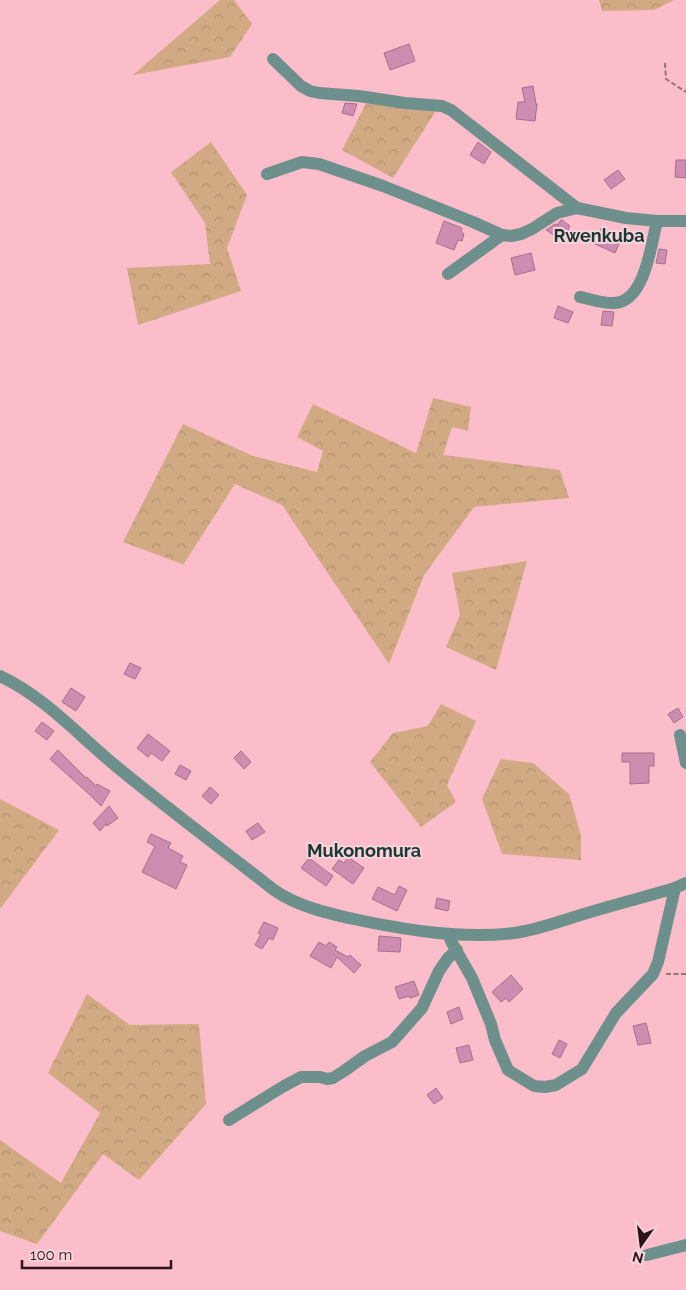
<svg xmlns="http://www.w3.org/2000/svg" width="686" height="1290" viewBox="0 0 686 1290" font-family="Raleway,sans-serif">
<style>
.forest{fill:url(#forest-crowns)}
.building{fill:#ce8db0;stroke:#a2708b}
.lines{fill:none;stroke-linecap:round;stroke-linejoin:round}
.path{stroke:#9c7079;stroke-width:2;stroke-dasharray:5 2.5;stroke-linecap:butt}
.minor{stroke:#6d908c;stroke-width:12}
.labels{text-anchor:middle;stroke-width:4;stroke-linejoin:round;paint-order:stroke}
.quarter-label{font-size:18px;font-weight:bold;fill:#163734;stroke:#f8d2d9}
</style>
<defs>
<pattern id="forest-crowns" width="20" height="18" patternUnits="userSpaceOnUse" patternTransform="scale(1.25)"><rect width="20" height="18" fill="#d1aa84"/><path d="M2 6a3 3 0 1 1 6 0M12 15a3 3 0 1 1 6 0" fill="none" stroke="#b49171"/></pattern>
</defs>
<rect width="100%" height="100%" fill="#fbbdc9"/>
<!-- forest -->
<g class="forest">
<polygon points="220,0 234,0 252,24 230,57 133,75"/>
<polygon points="599,0 674,0 654,10 602,11"/>
<polygon points="372,92 437,109 393,178 342,150"/>
<polygon points="211,142 247,195 227,248 241,291 138,325 127,268 210,264 205,223 171,172"/>
<polygon points="433,398 471,407 468,431 452,427 443,455 560,470 569,498 474,507 424,575 389,664 282,505 235,484 183,565 182,564 123,542 183,424 253,456 317,472 323,451 297,437 313,404 416,453"/>
<polygon points="527,561 496,670 446,647 460,615 452,573"/>
<polygon points="441,704 476,721 447,785 456,802 421,827 370,762 393,733 428,726"/>
<polygon points="501,759 533,763 569,794 581,835 581,860 502,854 482,799"/>
<polygon points="0,799 59,830 0,909"/>
<polygon points="87,994 130,1025 199,1024 206,1104 139,1180 103,1154 37,1244 0,1231 0,1140 61,1183 100,1113 48,1073"/>
</g>
<!-- building -->
<g class="building">
<polygon points="409,44 415,61 390,70 384,53"/>
<polygon points="533,86 536,104 537,104 535,121 516,119 518,102 525,102 522,88"/>
<polygon points="345,103 357,104 353,116 342,113"/>
<polygon points="478,142 491,152 484,164 470,155"/>
<polygon points="676,160 686,160 686,178 675,177"/>
<polygon points="618,170 625,179 611,189 604,180"/>
<polygon points="561,220 562,220 570,226 568,229 572,232 564,242 546,230 555,224 557,225"/>
<polygon points="444,221 462,228 461,232 464,234 462,241 458,240 454,250 436,243"/>
<polygon points="601,228 622,237 615,253 595,244"/>
<polygon points="659,249 667,250 665,264 656,263"/>
<polygon points="531,253 535,270 515,275 511,258"/>
<polygon points="558,306 573,312 568,323 554,318"/>
<polygon points="603,311 614,312 612,326 601,325"/>
<polygon points="130,663 141,668 135,679 124,674"/>
<polygon points="71,688 85,697 76,711 62,702"/>
<polygon points="678,708 683,717 674,723 668,714"/>
<polygon points="42,722 54,731 47,740 35,731"/>
<polygon points="148,734 170,751 162,761 151,753 148,757 137,748"/>
<polygon points="58,750 86,778 87,777 96,786 97,784 110,791 101,806 89,794 50,759"/>
<polygon points="241,751 251,762 244,769 234,758"/>
<polygon points="622,753 654,753 654,766 649,766 649,783 630,784 630,762 622,762"/>
<polygon points="180,765 191,771 186,780 175,774"/>
<polygon points="210,787 219,795 211,804 202,796"/>
<polygon points="109,806 118,818 107,826 106,824 100,831 93,823"/>
<polygon points="258,823 265,832 252,840 246,831"/>
<polygon points="151,834 171,843 168,848 183,856 180,862 187,865 176,889 142,872 155,846 147,842"/>
<polygon points="348,857 364,868 353,884 332,869 339,860 344,863"/>
<polygon points="309,858 333,876 326,886 301,868"/>
<polygon points="399,886 407,890 397,911 372,899 378,887 395,895"/>
<polygon points="437,898 450,901 448,911 435,908"/>
<polygon points="264,922 278,928 273,940 269,938 262,949 255,945 261,934 258,933"/>
<polygon points="379,936 401,938 400,952 378,951"/>
<polygon points="319,942 326,946 329,942 337,947 335,950 348,957 350,955 361,965 354,973 337,957 331,968 310,956"/>
<polygon points="511,975 523,989 509,1002 506,998 501,1002 492,992"/>
<polygon points="414,981 419,995 410,998 409,996 399,999 395,987"/>
<polygon points="459,1007 463,1019 451,1024 447,1012"/>
<polygon points="646,1023 651,1043 638,1045 633,1026"/>
<polygon points="559,1040 567,1044 560,1058 552,1054"/>
<polygon points="469,1045 473,1060 460,1063 456,1048"/>
<polygon points="436,1088 443,1098 434,1104 427,1095"/>
</g>
<g class="lines">
<!-- path -->
<g class="path">
<polyline points="665,63 666,79 686,92"/>
<polyline points="666,974 686,974"/>
</g>
<!-- minor -->
<g class="minor">
<polyline points="273,59 301,86 310,91 319,93 359,96 405,103 442,106 451,110 577,208"/>
<polyline points="267,174 302,162 319,164 383,186 473,222 502,235 511,236 521,234 532,229 557,213 577,208 626,218 657,221 686,221"/>
<polyline points="448,274 502,235"/>
<path d="M580,297C591,299 603,304 615,303C645,301 651,245 657,221"/>
<path d="M0,676C45,697 79,736 117,767C168,809 222,849 274,890C300,908 332,914 363,921C412,931 464,939 514,933C542,929 568,918 594,911C621,903 648,896 675,888L686,883"/>
<polyline points="680,735 686,763"/>
<polyline points="448,934 452,943 472,978 491,1024 495,1040 508,1070 534,1086 545,1087 556,1085 582,1069 616,1013 653,974 658,962 675,888"/>
<polyline points="229,1120 284,1086 301,1077 320,1077 327,1079 333,1078 344,1071 365,1056 392,1042 422,1008 439,971 448,958 457,950"/>
<polyline points="647,1255 686,1245"/>
</g>
</g>
<g class="labels">
<!-- quarter labels -->
<g class="quarter-label">
<text x="599" y="242">Rwenkuba</text>
<text x="364" y="857">Mukonomura</text>
</g>
</g>
<!-- north arrow -->
<g transform="translate(641 1245) rotate(194)" stroke="#f8d2d9" stroke-width="4" paint-order="stroke">
<path d="M0-4L9 19L0 12L-9 19Z" fill="#2a1419"/>
<text y="-8" font-size="14" font-weight="bold" text-anchor="middle" fill="#2a1419">N</text>
</g>
<!-- scale -->
<path d="M22 1260v8h149v-8" fill="none" stroke="#2a1419" stroke-width="2.5"/>
<text x="30" y="1260" font-size="15" fill="#2a1419" stroke="#f8d2d9" stroke-width="4" paint-order="stroke">100 m</text>
</svg>
